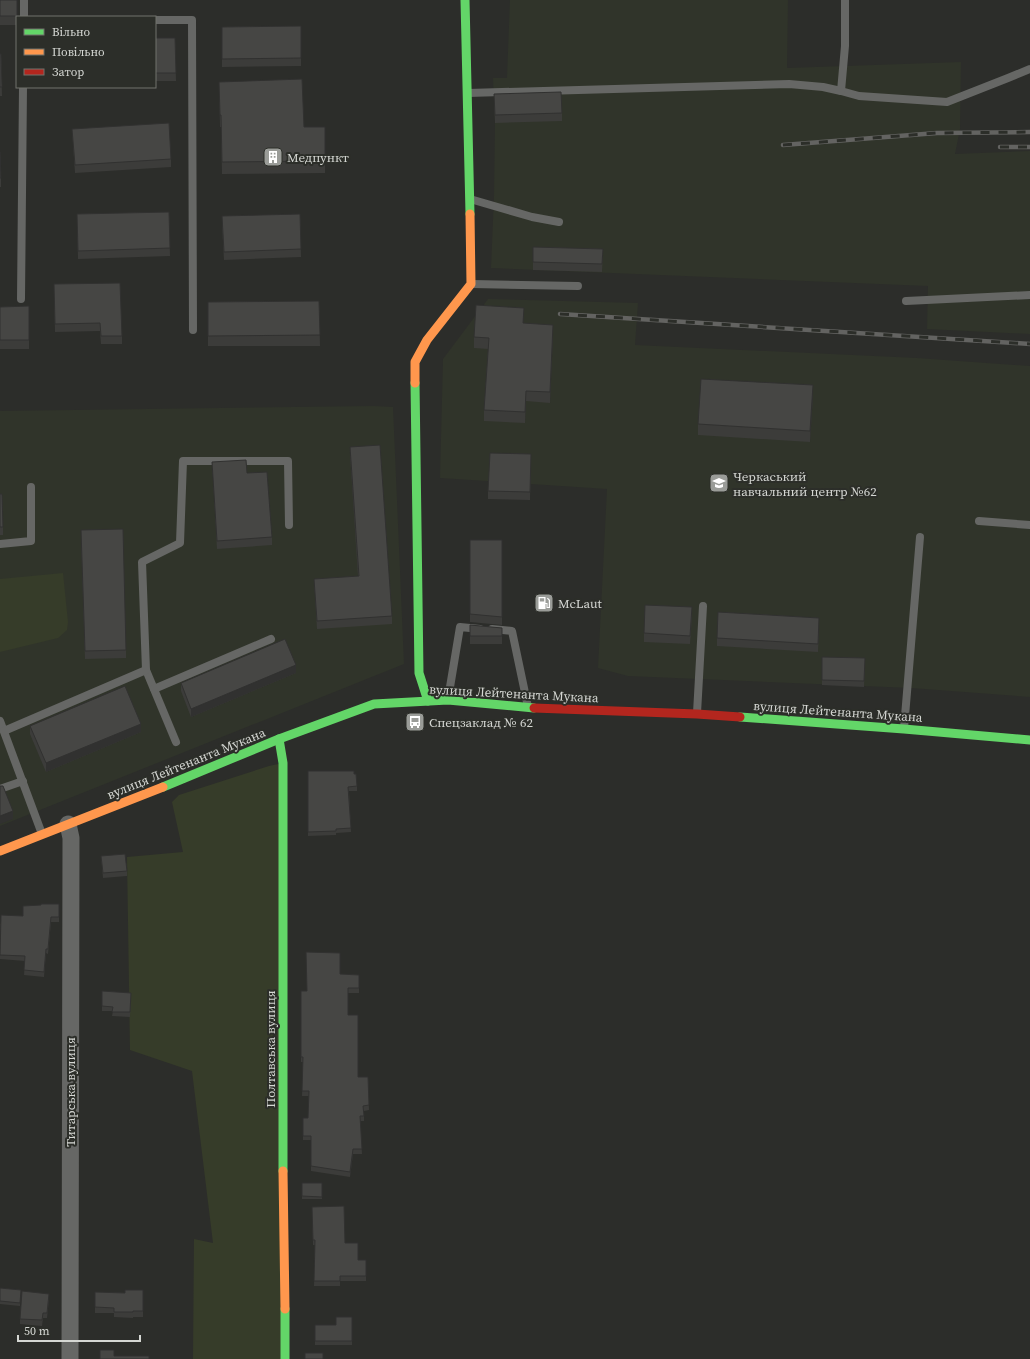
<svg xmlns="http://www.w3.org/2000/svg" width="1030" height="1359" viewBox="0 0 1030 1359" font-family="'Source Serif 4',serif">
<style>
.built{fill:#30342a}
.green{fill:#363c29}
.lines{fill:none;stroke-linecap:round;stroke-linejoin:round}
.lane{stroke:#666765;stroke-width:8}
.street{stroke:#666765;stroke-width:17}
.fast{stroke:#63d668;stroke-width:9}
.slow{stroke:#ff974d;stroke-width:9}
.jam{stroke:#b3261e;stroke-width:9}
.rail-casing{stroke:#636361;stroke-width:4.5}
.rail{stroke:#2c2e29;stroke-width:3;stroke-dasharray:9;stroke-linecap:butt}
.wall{fill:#3c3c3a}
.shaded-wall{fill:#313130}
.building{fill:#464644;stroke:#313130}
.labels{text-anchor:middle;stroke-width:4;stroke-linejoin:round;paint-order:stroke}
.poi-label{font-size:13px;fill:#d5d7d3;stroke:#2c2e29;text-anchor:start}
.street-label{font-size:13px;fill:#d5d7d3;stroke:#2c2e29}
</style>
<rect width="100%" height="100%" fill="#2c2d2a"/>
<!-- built -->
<g class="built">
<polygon points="510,0 788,0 787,68 961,62 960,129 955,154 1030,151 1030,334 927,329 928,286 491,268 494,196 495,123 493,78 507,78"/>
<polygon points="488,299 638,303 635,345 917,358 1030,366 1030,697 911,688 628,676 598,668 607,489 440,478 443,359"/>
<polygon points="374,406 393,407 404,664 0,826 0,411"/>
</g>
<!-- green -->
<g class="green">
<polygon points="63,573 68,622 67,630 58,638 0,652 0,579"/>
<polygon points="283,763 285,1359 193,1359 194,1239 213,1243 192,1071 130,1050 127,857 183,852 172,802 179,795 269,766"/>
</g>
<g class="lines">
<!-- lane -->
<g class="lane">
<polyline points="24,17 24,0"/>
<polyline points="155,20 192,20 193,330"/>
<polyline points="841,91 859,96 947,102 1008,78 1030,69"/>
<polyline points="468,93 789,84 823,87 841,91 845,46 845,0"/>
<polyline points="470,199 532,217 559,222"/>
<polyline points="472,284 578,286"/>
<polyline points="21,299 23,87"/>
<polyline points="906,301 1030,295"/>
<polyline points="979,521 1030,525"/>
<polyline points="0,544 31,541 31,487"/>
<polyline points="492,629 512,631 528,707"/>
<polyline points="146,670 176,742"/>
<polyline points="154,689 271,639"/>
<polyline points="448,699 460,627 480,629"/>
<polyline points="697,713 703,606"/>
<polyline points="0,721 42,834"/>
<polyline points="904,728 920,537"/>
<polyline points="4,731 146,670 142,562 180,543 183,461 288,461 289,525"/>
<polyline points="0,789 23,781"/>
</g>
<!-- street -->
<polyline class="street" points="68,824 71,838 70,1359"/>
<!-- fast -->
<g class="fast">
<polyline points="465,0 470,214"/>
<polyline points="415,383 419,673 428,701"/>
<polyline points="740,717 904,729 1030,740"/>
<polyline points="279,739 283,763 283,1171"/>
<polyline points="163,787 279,739 374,704 448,700 534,708"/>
<polyline points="285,1309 285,1359"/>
</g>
<!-- slow -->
<g class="slow">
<polyline points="415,383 415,362 427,340 471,284 470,214"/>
<polyline points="0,851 163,787"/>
<polyline points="283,1171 285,1309"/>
</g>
<!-- jam -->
<polyline class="jam" points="534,708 697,714 740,717"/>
<!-- rail casing -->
<g class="rail-casing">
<g id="rail">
<polyline points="783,145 937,133 1030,132"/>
<polyline points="1000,147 1030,147"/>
<polyline points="560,314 1030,344"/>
</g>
</g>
<!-- rail -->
<use href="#rail" class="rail"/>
</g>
<!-- wall -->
<g class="wall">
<rect x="0" y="0" width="17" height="25"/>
<polygon points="301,26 301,66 222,67 222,27"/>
<polygon points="155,38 175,38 176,81 155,81"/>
<polygon points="0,54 1,54 2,96 0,96"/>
<polygon points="219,82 304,127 325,127 325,173 222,174 221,127 220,127"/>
<polygon points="494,94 562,113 562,121 495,123"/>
<polygon points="72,129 171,159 171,167 75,173"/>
<polygon points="0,152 1,178 1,187 0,187"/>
<polygon points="169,212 170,256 78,259 77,214"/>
<polygon points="300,214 301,257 224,260 222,224"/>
<polygon points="533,247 603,249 602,272 533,270"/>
<polygon points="54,284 122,336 122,344 101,344 100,331 55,332"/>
<polygon points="319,301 320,346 208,346 208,302"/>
<polygon points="29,306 29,349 0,349 0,307"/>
<polygon points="524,323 553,335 550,403 526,401 525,423 484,421 484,410 488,349 474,348 474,337"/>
<polygon points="813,396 810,442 698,435 698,424"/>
<polygon points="350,447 392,616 392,624 317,629 314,579 358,576 350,455"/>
<polygon points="531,454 530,500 488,499 488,491"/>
<polygon points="212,462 247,473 272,537 272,545 217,549"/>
<polygon points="0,494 3,527 3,535 0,535"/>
<polygon points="81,539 126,650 126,658 85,659"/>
<polygon points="470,540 502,540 502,625 470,622"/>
<polygon points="692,615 690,644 644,642 644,633"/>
<polygon points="470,625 502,628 502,644 470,644"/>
<polygon points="819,626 818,652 717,646 717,638"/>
<polygon points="822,657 865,658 864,687 822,685"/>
<polygon points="296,673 191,717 181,691 181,683"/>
<polygon points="30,726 141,732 46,772 30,734"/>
<polygon points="308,771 354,774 357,786 357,791 349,791 351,832 336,833 336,835 308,836"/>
<polygon points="101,856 127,871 127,876 103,878"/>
<polygon points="59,904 59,922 51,922 48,954 46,953 44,977 24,975 25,961 0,959 0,924"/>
<polygon points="340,974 359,975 359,993 348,993 348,1015 358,1077 368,1077 369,1110 364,1111 364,1121 360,1121 362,1154 353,1154 350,1177 311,1171 311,1140 303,1140 303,1118 308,1118 309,1096 302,1096 303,1062 301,1062 301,991 307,991"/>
<polygon points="102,991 131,993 130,1017 112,1016 113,1011 102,1011"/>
<rect x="302" y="1183" width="20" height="16"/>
<polygon points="312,1207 345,1243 358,1260 366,1260 366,1281 340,1281 340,1286 314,1286 315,1245 313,1245"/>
<polygon points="0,1288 21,1290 20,1306 0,1304"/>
<polygon points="143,1290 143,1317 133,1317 133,1318 114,1317 114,1313 95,1313 95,1292 125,1293"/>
<polygon points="49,1299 47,1318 43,1318 42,1326 20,1324 20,1319"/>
<polygon points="352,1317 352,1345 315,1345 315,1325 336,1325"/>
</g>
<!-- shaded-wall -->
<g class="shaded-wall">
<polygon points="553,325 553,335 550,403 550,392"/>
<polygon points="813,385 813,396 810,442 810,431"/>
<polygon points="526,391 526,401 525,423 525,412"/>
<polygon points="296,665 296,673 191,717 191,709"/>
<polygon points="141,724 141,732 46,772 46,763"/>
<polygon points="13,811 13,819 0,824 0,816"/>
<polygon points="353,1149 353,1154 350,1177 350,1172"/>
</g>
<!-- building -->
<g class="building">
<rect x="0" y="0" width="17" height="16"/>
<polygon points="301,26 301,58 222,59 222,27"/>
<polygon points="155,38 175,38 176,73 155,73"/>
<polygon points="0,54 1,54 2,87 0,87"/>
<polygon points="302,79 304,127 325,127 325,161 222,162 221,115 220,115 219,82"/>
<polygon points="561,92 562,113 495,115 494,94"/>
<polygon points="169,123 171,159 75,165 72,129"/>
<polygon points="0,152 1,178 0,178"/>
<polygon points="169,212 170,248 78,251 77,214"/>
<polygon points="300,214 301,249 224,252 222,216"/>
<polygon points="533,247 603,249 602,264 533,262"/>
<polygon points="120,283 122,336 101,336 100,323 55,324 54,284"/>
<polygon points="319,301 320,335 208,336 208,302"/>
<polygon points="476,305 524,308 523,323 553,325 550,392 526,391 525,412 484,410 489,338 474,337"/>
<polygon points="29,306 29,340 0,340 0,307"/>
<polygon points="701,379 813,385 810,431 698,424"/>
<polygon points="380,445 392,616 317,621 314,579 359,576 350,447"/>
<polygon points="490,453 531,454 530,492 488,491"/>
<polygon points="246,460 247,473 267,472 272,537 217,541 212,462"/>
<polygon points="0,494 2,494 3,527 0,527"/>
<polygon points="123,529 126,650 85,651 81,530"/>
<polygon points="470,540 502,540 502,617 470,614"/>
<polygon points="645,605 692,607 690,636 644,633"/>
<polygon points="718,612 819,618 818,644 717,638"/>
<polygon points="470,625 502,628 502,636 470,636"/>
<polygon points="285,639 296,665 191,709 181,683"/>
<polygon points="822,657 865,658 864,681 822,680"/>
<polygon points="125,686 141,724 46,763 30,726"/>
<polygon points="308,771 354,771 354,774 356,774 357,786 348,787 351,828 336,829 336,831 308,832"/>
<polygon points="0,786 3,786 13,811 0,816"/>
<polygon points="125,854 127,871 103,873 101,856"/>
<polygon points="41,904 59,904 59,917 51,917 48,949 46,949 44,972 24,970 25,956 0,955 1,915 23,916 23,906 41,905"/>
<polygon points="306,952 340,953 340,974 359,975 359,988 348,988 348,1015 358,1015 358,1077 368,1077 369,1105 363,1106 364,1116 360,1116 362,1149 353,1149 350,1172 311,1166 311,1136 303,1136 303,1118 308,1118 309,1091 302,1091 303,1057 301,1057 301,991 307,991"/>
<polygon points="102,991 131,993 130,1012 112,1012 113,1007 102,1006"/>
<polygon points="302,1183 322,1183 322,1197 302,1196"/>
<polygon points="344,1206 345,1243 358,1243 358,1260 366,1260 366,1276 340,1276 340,1281 314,1281 315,1240 313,1240 312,1207"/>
<polygon points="0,1288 21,1290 20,1303 0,1301"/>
<polygon points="125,1290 143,1290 143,1311 133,1311 133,1312 114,1312 114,1308 95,1307 95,1292 125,1293"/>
<polygon points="22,1291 49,1294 47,1313 43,1313 42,1320 20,1319"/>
<polygon points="336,1317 352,1317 352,1341 315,1341 315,1325 336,1325"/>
<polygon points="100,1350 114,1350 114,1356 149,1356 149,1359 100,1359"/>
<rect x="305" y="1353" width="18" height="6"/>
</g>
<!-- icons -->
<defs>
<g id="building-square" transform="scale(1)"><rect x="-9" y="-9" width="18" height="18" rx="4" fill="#9a9c98" stroke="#2c2e29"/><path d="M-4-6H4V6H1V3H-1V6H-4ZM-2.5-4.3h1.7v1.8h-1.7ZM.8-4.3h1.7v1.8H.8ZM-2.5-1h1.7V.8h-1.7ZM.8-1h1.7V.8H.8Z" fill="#fff"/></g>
<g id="university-square" transform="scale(1)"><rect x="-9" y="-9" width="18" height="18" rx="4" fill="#9a9c98" stroke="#2c2e29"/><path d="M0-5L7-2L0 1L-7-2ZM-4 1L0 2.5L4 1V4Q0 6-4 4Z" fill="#fff"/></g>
<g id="fuel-square" transform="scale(1)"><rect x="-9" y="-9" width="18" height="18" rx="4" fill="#9a9c98" stroke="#2c2e29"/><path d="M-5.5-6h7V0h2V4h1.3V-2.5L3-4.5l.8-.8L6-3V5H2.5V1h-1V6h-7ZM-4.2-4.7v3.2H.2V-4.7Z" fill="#fff"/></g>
<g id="bus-square" transform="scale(1)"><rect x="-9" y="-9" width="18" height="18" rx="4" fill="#9a9c98" stroke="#2c2e29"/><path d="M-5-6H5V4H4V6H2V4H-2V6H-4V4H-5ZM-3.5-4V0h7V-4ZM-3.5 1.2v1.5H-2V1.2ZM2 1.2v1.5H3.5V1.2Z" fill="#fff"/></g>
</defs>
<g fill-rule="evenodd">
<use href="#building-square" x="273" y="157"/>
<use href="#university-square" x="719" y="483"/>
<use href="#fuel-square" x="544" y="603"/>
<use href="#bus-square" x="415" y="722"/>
</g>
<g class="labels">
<!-- poi labels -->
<g class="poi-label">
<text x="287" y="162">Медпункт</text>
<text x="733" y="481">Черкаський<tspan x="733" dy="15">навчальний центр №62</tspan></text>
<text x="558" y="608">McLaut</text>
<text x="429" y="727">Спецзаклад № 62</text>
</g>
<!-- street labels -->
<g class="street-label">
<text transform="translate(514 693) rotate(3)" y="5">вулиця Лейтенанта Мукана</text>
<text transform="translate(838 711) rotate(4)" y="5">вулиця Лейтенанта Мукана</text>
<text transform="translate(186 763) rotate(-22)" y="5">вулиця Лейтенанта Мукана</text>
<text transform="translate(270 1049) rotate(-90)" y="5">Полтавська вулиця</text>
<text transform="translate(70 1092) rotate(-90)" y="5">Титарська вулиця</text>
</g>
</g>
<!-- legend -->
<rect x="16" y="16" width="140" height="72" fill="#2c2e29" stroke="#70726d"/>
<rect x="24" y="29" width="20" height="6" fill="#63d668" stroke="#70726d"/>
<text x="52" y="36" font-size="12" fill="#d5d7d3">Вільно</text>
<rect x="24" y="49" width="20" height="6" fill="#ff974d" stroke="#70726d"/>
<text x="52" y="56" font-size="12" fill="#d5d7d3">Повільно</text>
<rect x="24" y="69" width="20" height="6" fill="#b3261e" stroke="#70726d"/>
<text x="52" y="76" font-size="12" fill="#d5d7d3">Затор</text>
<!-- scale -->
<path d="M18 1335v6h122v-6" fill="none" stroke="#d5d7d3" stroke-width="2"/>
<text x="24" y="1335" font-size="12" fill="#d5d7d3" stroke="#2c2e29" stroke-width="3" paint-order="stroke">50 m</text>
</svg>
